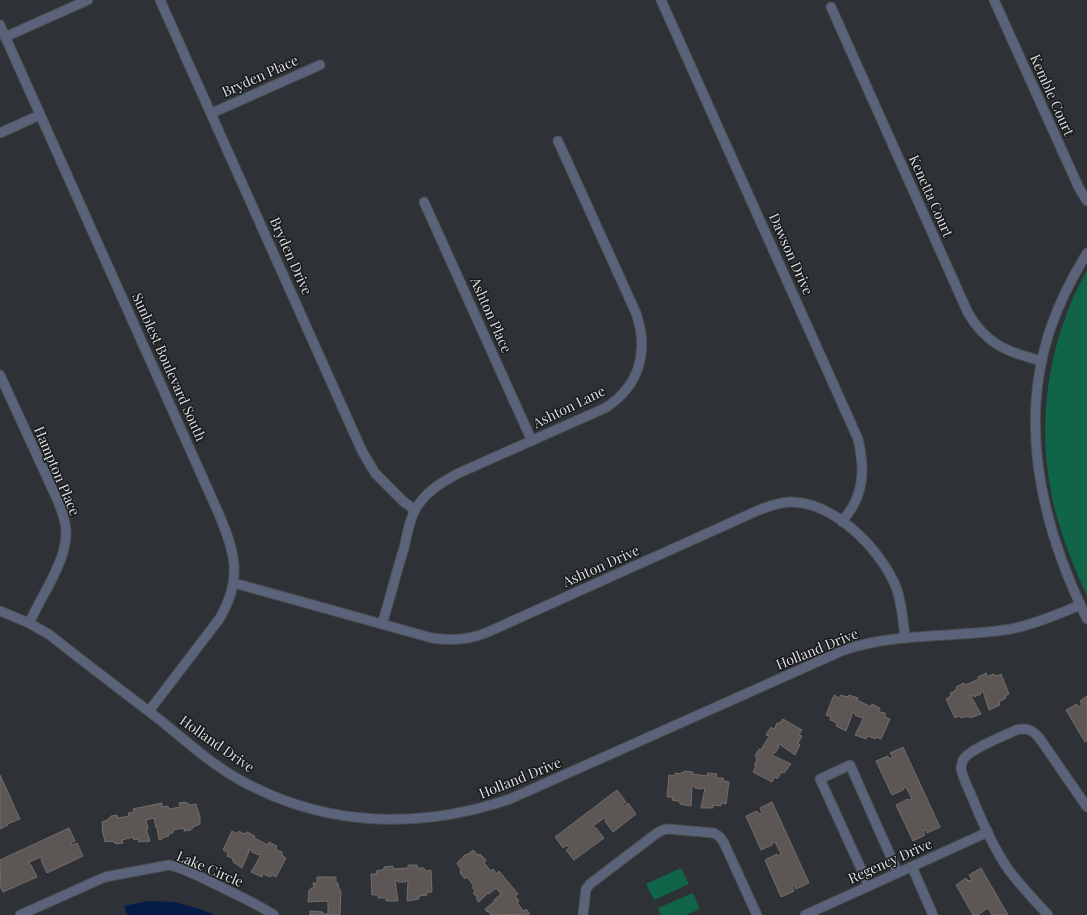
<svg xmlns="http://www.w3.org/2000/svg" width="1087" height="915" viewBox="0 0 1087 915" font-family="'Playfair Display',serif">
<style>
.green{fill:#106448}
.water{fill:#051b48}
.building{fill:#5c5654;stroke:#736d6b}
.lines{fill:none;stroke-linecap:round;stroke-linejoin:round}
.minor-casing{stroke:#4a4e51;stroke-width:11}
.minor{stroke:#5b637b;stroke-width:9}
.labels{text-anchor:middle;stroke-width:3;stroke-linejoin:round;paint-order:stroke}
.street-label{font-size:14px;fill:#dcdee1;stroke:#181a1b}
</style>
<rect width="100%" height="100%" fill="#2e3236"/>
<!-- green -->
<g class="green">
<path d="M1087,270V596C1075,570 1064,542 1056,514C1034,431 1046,344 1087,270Z"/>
<polygon points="681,868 689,884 654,900 646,884"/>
<polygon points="693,893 700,909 686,915 661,915 658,908"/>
</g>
<!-- water -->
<polygon class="water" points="148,901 175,902 200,909 215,915 127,915 124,906"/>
<!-- building -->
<g class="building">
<polygon points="986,673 987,676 989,676 994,674 996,676 1001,674 1009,694 1005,696 1006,698 999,702 1000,705 989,710 983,691 981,692 981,694 974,697 974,695 971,696 981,714 970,718 969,716 961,718 960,716 955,718 946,699 951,696 950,693 955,691 955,690 957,689 956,687 964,683 965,685 979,679 978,677"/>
<polygon points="834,695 839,698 841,695 846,697 847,696 848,697 849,695 858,698 857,700 871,707 872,704 880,708 879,710 880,712 885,713 885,717 890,719 881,739 876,737 875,739 868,736 866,739 855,735 864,717 862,717 862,718 855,715 855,713 853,712 846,731 836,726 837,724 835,722 830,720 831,717 826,715"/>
<polygon points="1087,696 1087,741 1085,742 1066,710 1077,704 1079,707 1082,705 1080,701"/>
<polygon points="783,719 802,730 799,735 802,736 798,743 800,745 795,755 779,744 778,746 779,747 775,753 774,753 772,755 791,764 784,773 782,772 777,779 775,777 772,782 753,772 756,766 754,765 757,760 756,759 757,757 755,756 759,749 761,750 769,736 766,735 771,727 773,729 775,728 777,723 780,723"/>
<polygon points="903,747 940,827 927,833 926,830 923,831 925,835 913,841 896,805 908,799 909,800 912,799 906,787 903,789 903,790 892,795 876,761 888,756 889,759 893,757 890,753"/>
<polygon points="684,771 693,772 692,774 707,776 708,773 717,774 716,777 718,778 723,778 724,781 729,782 726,804 721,803 721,806 713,805 713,808 701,808 705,788 702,788 702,789 695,788 695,787 692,786 691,806 680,804 680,802 678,801 672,800 673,797 667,797 669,775 675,776 675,773 681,774 682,772 683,773"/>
<polygon points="0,775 20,819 7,824 8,825 0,829"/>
<polygon points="617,790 626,802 622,804 624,806 628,803 636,814 613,832 605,821 606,820 604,818 593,826 595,828 596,828 604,838 574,860 566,850 569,848 567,845 563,848 555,837"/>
<polygon points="185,802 186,803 188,803 188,805 196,804 200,817 200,824 193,827 193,828 191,829 191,830 184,831 184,828 173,830 173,833 168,834 169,836 162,838 162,839 159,840 157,828 157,827 156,828 154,818 146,820 148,829 146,829 150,841 146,842 146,841 139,842 138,839 134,840 133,837 122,840 123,843 116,844 116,843 114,843 113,841 105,842 102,829 103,829 102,822 109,819 109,818 111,817 111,816 117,815 118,818 129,816 128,813 134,812 133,809 162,803 162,807 168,806 169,809 180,807 179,803"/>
<polygon points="772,802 809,883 796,889 794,885 792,886 794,891 781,897 765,860 777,854 778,856 781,854 775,842 772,844 772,845 761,850 746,816 757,811 759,814 762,813 760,808"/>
<polygon points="69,828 75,841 71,843 72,845 77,843 83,856 47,873 41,860 42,860 41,857 29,862 30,865 31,865 37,877 3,892 0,886 0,880 1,879 0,878 0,860"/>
<polygon points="232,831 237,834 239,831 244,834 245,833 246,834 247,832 255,836 254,838 268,845 269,842 277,846 276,848 277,850 282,852 282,855 286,858 276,877 272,875 270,877 263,874 262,877 251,872 261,855 259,854 259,855 252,852 252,851 250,849 242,868 233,862 233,860 232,858 227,856 228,853 223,850"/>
<polygon points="473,850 478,855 480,854 481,856 482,856 486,860 484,863 491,871 493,869 497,874 499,871 518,894 515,896 519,901 517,903 524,911 526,909 530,914 491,915 488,911 487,912 485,909 494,902 494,900 501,894 496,888 489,894 488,893 479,902 476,899 478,898 473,893 475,891 472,887 474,886 467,877 465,879 460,873 461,873 460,871 461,870 457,863 466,854 467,855"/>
<polygon points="408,865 417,865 417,867 419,868 424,868 425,871 431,870 432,892 427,892 427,895 419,896 419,899 407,901 408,880 405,881 406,882 398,882 398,881 395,881 398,901 386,901 386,898 378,898 378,895 372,895 371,874 377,874 376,871 382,870 383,869 384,869 384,867 393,866 393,869 408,868"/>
<polygon points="981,868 1008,915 992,915 988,908 978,915 973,915 956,885 966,878 968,881 972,880 969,875"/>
<polygon points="317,877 336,877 336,883 338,883 339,889 340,889 340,892 341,892 340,915 310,915 310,911 323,912 323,914 328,914 328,901 308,902 309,890 311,890 311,888 314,888 313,883 317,883"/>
</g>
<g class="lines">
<!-- minor casing -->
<g class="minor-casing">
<g id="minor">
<polyline points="160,0 362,451 375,473 404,502 415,510"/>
<path d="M661,0L858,439C863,461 865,483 854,504C851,510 846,516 842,522"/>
<polyline points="994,0 1079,188 1087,201"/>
<path d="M831,7L968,313C987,345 1007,352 1042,361"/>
<path d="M0,25L218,512C235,552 243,578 220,618L149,711"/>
<polyline points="5,37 88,0"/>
<polyline points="212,113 320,65"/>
<polyline points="0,133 40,115"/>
<polyline points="424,202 532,441"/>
<path d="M1087,253C1073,276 1060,301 1051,327C1017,426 1042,527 1087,619"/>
<path d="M0,375L57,499C61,509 66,520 66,532C66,552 57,569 48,587C41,599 35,611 29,623"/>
<path d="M234,583L432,638C451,641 470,640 488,632L759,510C769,506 779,503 789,502C833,501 880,548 896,587C902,603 903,620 905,638"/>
<path d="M0,611L29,623L50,635C86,664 124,692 160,720C186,741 211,764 240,780C325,827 419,830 510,799L844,650C898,632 955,638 1011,629C1035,624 1057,615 1080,605"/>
<path d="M382,624C390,599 396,573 404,548C407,535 409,521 415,510C425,492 442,482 459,473L605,408C640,386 649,351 636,313L558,141"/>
<polyline points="912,867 933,915"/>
<polyline points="869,886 820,779 850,765 898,873"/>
<path d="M20,915L105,877L169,865C187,869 204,879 221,887C239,896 257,904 274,915"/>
<polyline points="583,915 586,889 590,884 657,833 663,830 668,829 714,833 720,837 724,843 757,915"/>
<polyline points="805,915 988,832"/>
<path d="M1048,915C1034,900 1020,885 1008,869C993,847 982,822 972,797C968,788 963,778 961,769C961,765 962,763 963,760C969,749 1004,736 1016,730C1027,727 1033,730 1040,739L1087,807"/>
</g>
</g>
<!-- minor -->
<use href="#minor" class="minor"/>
</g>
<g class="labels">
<!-- street labels -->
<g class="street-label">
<text transform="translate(260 76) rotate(-24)" y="5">Bryden Place</text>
<text transform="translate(1052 95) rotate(66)" y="5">Kemble Court</text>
<text transform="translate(931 196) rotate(66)" y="5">Kenetta Court</text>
<text transform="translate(791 254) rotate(66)" y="5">Dawson Drive</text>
<text transform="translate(291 256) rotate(66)" y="5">Bryden Drive</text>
<text transform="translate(491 315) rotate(66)" y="5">Ashton Place</text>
<text transform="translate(169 367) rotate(66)" y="5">Sunblest Boulevard South</text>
<text transform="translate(569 407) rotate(-26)" y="5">Ashton Lane</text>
<text transform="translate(57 471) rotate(67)" y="5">Hampton Place</text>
<text transform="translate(601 566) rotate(-24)" y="5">Ashton Drive</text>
<text transform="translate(817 649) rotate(-22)" y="5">Holland Drive</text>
<text transform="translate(217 744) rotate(35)" y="5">Holland Drive</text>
<text transform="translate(520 778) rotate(-22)" y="5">Holland Drive</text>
<text transform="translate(890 861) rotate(-24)" y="5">Regency Drive</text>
<text transform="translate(210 869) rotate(23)" y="5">Lake Circle</text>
</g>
</g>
</svg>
